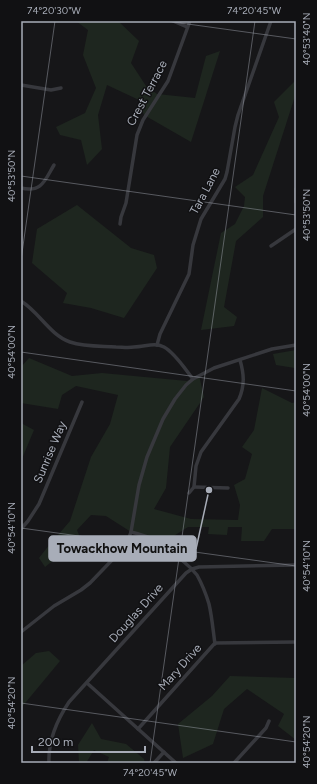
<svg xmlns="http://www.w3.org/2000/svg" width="317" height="784" viewBox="0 0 317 784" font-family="Figtree,sans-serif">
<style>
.green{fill:#1e261f}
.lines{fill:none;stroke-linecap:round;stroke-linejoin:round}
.minor{stroke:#37383d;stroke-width:3.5}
.ticks{fill:none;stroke:#a8adb8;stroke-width:1;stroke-opacity:0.45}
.labels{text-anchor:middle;stroke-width:3;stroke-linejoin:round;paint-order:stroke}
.street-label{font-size:12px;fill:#a8adb8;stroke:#111113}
.leader{fill:none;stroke:#a8adb8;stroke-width:1.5}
.callout-dot{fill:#a8adb8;stroke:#111113;stroke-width:1.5}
.callout{fill:#a8adb8;stroke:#a8adb8;stroke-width:1.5}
.callout-label{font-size:13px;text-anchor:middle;font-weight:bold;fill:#111}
.neatline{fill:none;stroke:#a8adb8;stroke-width:1.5}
.ticks-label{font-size:10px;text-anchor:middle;fill:#a8adb8}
</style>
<rect width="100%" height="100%" fill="#161618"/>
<!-- green -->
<g class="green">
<polygon points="76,21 118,21 139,41 131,63 146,86 157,94 195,98 206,56 220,51 191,142 144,115 139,100 107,85 98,115 102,149 87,165 81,140 60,135 56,127 85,113 96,88 83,55 88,30"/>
<polygon points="296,32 296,93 263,196 263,217 236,241 224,307 237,317 234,326 201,330 221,233 235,224 244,206 245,197 235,187 253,175 279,117 274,102 295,81"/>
<polygon points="77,205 131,248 154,255 157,268 124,318 91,308 63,303 67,293 32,263 37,229"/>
<polygon points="296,350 296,369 295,368 276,365 273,354"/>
<polygon points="29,358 72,376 102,373 187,381 199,375 204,397 170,447 166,488 154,509 191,519 238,520 240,505 234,485 245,479 252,454 242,447 254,430 262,388 292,403 296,402 296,529 272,529 264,541 241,541 242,527 228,527 227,535 208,534 209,527 188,527 161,544 131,532 106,516 91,515 77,530 83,545 77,552 68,549 45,567 39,558 46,549 70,521 91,457 110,424 118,395 76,386 62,395 58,409 21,403 21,367"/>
<polygon points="21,423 34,430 21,461"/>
<polygon points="49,651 60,661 21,708 21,666 36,653"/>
<polygon points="230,676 296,678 296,740 278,726 284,714 247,689 224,709 213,744 183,758 178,724 212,696"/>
<polygon points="92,723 101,739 126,744 144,759 145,763 107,763 109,757 94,750 86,763 79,763 78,745"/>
</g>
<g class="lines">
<!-- minor -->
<g class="minor">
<polyline points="173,21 187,27"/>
<polyline points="21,85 51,90 61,88"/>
<path d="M21,188C42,193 45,180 54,165"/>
<polyline points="296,189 296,202"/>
<polyline points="120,224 121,217 126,203 137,135 143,120 168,81 190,21"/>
<polyline points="271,246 296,229"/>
<path d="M21,301C39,312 50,335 70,342C85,347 100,346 116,347C122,347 128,348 134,347C145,347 154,342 164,347C175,353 185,369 193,379"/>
<polyline points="157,345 160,334 189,274 193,245 201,219 225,179 227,172 235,127 238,115 271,21"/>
<polyline points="194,487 228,488"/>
<path d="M189,493L194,487L196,466L201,452L239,399C245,385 244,374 240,360"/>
<polyline points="21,529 28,521 39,504 82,402"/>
<path d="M131,532C153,537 168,546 184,562C189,566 193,570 197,575C202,584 206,594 209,604C212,617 213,630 215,644"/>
<polyline points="21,632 54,606 81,590 90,583 114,558 128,540 131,532 139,485 147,457 163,419 175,399 186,385 193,379 214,368 272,349 296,345"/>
<polyline points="87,683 176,763"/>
<polyline points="138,729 215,643 296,642"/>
<path d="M49,763C48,741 57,720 69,702L186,573L192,569L199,567L296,565"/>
<polyline points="154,763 164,752"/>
<polyline points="234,763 266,728 269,721"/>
</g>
</g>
<!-- ticks -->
<path class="ticks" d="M166,21L296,39M21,176L296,215M21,260L55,21M21,352L296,391M21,528L296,566M21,703L296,742M150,763L255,21"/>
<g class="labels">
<!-- street labels -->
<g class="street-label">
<text transform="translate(147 93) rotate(-62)" y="4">Crest Terrace</text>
<text transform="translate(205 191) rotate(-62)" y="4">Tara Lane</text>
<text transform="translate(50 452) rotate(-67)" y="4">Sunrise Way</text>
<text transform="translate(136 613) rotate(-48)" y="4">Douglas Drive</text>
<text transform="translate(180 667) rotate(-48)" y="4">Mary Drive</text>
</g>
</g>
<!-- callouts -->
<path class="leader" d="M209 490L196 549"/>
<circle class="callout-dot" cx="209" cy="490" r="4"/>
<rect class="callout" x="49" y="536" width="147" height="25" rx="4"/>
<g class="callout-label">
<text x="122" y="553">Towackhow Mountain</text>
</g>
<!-- border -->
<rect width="317" height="784" fill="none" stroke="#111113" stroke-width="44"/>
<!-- scale -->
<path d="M32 746v6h113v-6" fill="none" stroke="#a8adb8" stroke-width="2"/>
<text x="38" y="746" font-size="12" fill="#a8adb8" stroke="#111113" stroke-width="3" paint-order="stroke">200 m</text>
<rect x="22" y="22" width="273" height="740" class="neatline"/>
<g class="ticks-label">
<text x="54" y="14">74°20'30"W</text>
<text x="254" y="14">74°20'45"W</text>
<text transform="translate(306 39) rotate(-90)" y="4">40°53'40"N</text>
<text transform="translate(11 176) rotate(-90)" y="4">40°53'50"N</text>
<text transform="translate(306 215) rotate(-90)" y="4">40°53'50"N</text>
<text transform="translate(11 352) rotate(-90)" y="4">40°54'00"N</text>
<text transform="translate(306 390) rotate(-90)" y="4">40°54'00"N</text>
<text transform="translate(11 528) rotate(-90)" y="4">40°54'10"N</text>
<text transform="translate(306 566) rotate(-90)" y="4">40°54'10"N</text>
<text transform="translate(11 703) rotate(-90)" y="4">40°54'20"N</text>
<text transform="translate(306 742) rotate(-90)" y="4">40°54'20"N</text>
<text x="150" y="776">74°20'45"W</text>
</g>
</svg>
